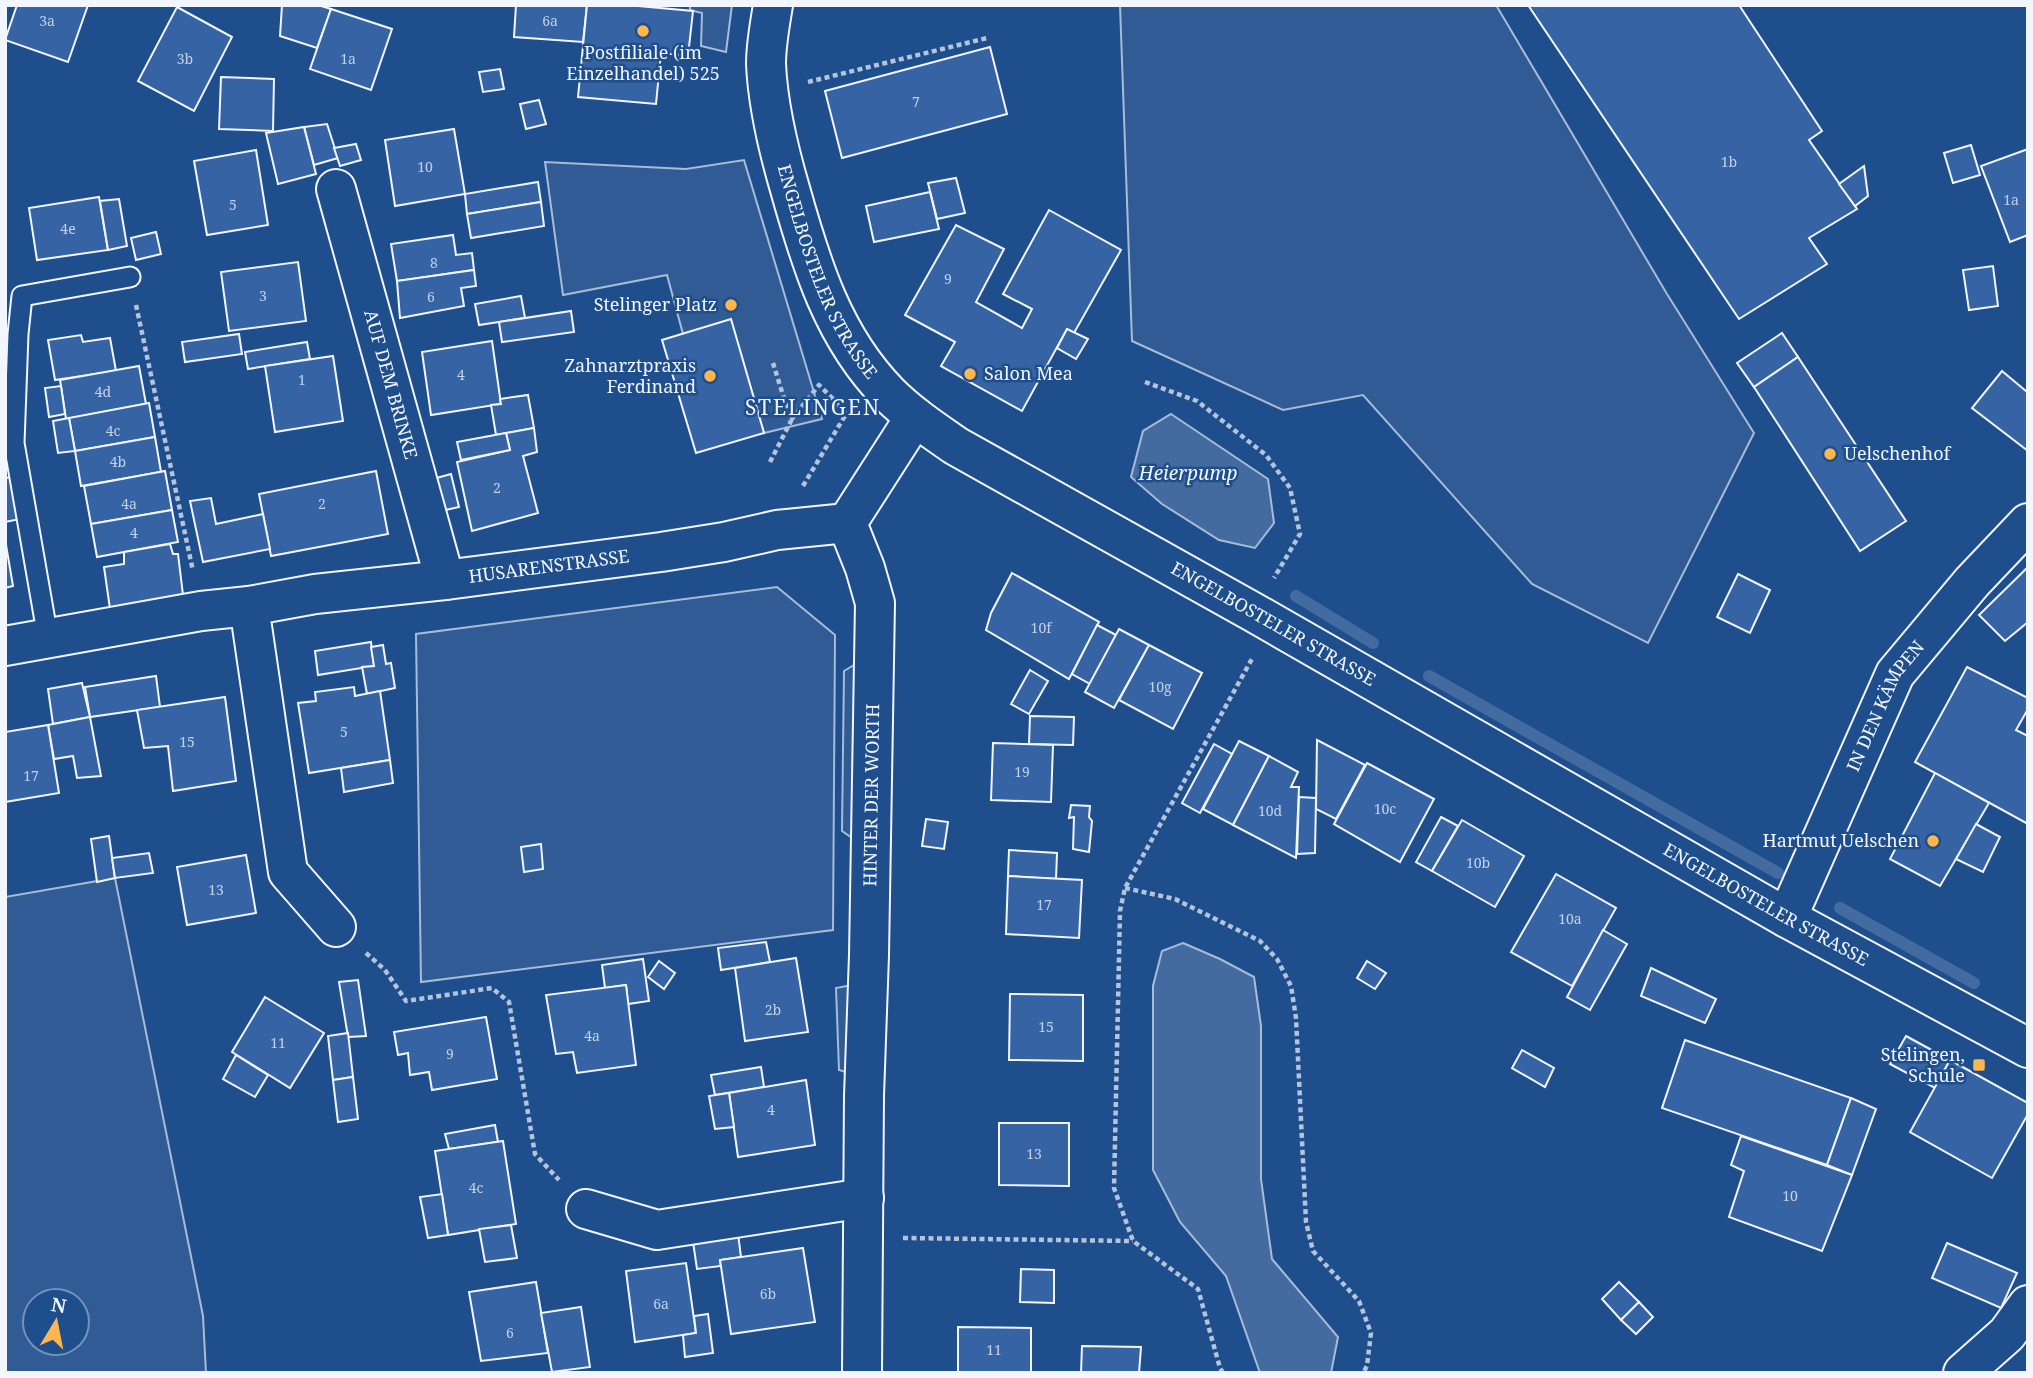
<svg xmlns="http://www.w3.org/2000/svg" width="2033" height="1378" viewBox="0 0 2033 1378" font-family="'Noto Serif',serif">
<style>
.built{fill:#305b95;stroke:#a8bbd7;stroke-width:2;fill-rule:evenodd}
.water{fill:#446ba0;stroke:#a8bbd7;stroke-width:2}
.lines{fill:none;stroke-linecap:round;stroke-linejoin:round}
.stream{stroke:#446ba0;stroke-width:12}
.building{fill:#3563a3;stroke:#f2f6ff;stroke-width:2}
.service-casing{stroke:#f2f6ff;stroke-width:23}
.minor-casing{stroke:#f2f6ff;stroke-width:42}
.tertiary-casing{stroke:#f2f6ff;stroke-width:42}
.path{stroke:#b3c4dc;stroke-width:4.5;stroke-dasharray:5 3.5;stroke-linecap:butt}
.service{stroke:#1f4e8c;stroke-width:19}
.minor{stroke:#1f4e8c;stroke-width:38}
.tertiary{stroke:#1f4e8c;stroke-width:38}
.poi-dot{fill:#ffb74d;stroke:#1f4e8c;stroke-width:2.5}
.labels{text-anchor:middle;stroke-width:5;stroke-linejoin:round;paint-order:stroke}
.number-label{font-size:14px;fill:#c3d1e8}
.poi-label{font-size:18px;fill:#f2f6ff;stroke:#1f4e8c;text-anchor:end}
.street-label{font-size:18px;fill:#f2f6ff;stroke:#1f4e8c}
.water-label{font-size:19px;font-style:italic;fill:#f2f6ff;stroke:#1f4e8c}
.quarter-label{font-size:21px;letter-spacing:2px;fill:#f2f6ff;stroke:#1f4e8c}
</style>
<rect width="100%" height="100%" fill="#1f4e8c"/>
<!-- built -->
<g class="built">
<polygon points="690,5 732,5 726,52 701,46 702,13 690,10"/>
<polygon points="1120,5 1496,5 1667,294 1754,433 1648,643 1532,584 1363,395 1283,410 1132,341"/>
<polygon points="744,160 822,419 764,433 731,320 683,334 667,275 563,295 545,162 686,169"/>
<polygon points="777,587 835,635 833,930 421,982 416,634"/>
<polygon points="859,662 858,842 842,831 844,671"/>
<path d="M115,878L203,1316L206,1373H5V897ZM35,1301H77V1343H35Z"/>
<polygon points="852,985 852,1074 839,1070 836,988"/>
</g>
<!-- water -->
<g class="water">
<polygon points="1171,414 1268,479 1274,523 1255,548 1219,540 1162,504 1131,477 1143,431"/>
<polygon points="1183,943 1220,959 1254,977 1261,1026 1261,1179 1272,1259 1338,1337 1331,1373 1260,1373 1226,1276 1180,1222 1153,1170 1153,986 1162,951"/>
</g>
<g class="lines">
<!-- stream -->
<g class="stream">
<polyline points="1296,596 1373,643"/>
<polyline points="1429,676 1778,873"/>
<polyline points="1840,908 1974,983"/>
</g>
</g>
<!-- building -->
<g class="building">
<polygon points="17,5 88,5 68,62 5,40"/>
<polygon points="282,5 318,5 331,9 317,48 280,36"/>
<polygon points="516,5 587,5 583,42 514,37"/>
<polygon points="587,5 627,5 693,11 688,56 661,53 656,104 578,97"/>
<polygon points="1528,5 1739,5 1822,131 1809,140 1857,209 1809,238 1827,264 1739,319"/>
<polygon points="177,7 232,37 194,111 138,81"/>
<polygon points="331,9 392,29 371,90 310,69"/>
<polygon points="990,47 1007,114 842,158 825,91"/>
<polygon points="500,69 504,89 483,92 479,72"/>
<polygon points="221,77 274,79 273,131 219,129"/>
<polygon points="539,100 546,124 526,129 520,104"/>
<polygon points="327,124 338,158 314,165 304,127"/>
<polygon points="304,127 316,174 278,184 266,133"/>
<polygon points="454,129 465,194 395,206 385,140"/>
<polygon points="356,144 361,160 340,166 334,148"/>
<polygon points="1971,145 1980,175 1953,183 1944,153"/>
<polygon points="2028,149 2028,235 2010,242 1981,166"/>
<polygon points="256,150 268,225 207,235 194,161"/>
<polygon points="1864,166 1868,196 1855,206 1839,184"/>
<polygon points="956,178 965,213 937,219 928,183"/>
<polygon points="538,182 541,202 467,214 465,194"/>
<polygon points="930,192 939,229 874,242 866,206"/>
<polygon points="99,197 108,250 37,260 29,208"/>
<polygon points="119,199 127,246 108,250 100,201"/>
<polygon points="541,202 544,226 471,238 467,214"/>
<polygon points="1049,210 1121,250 1074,333 1067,329 1022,411 941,366 955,342 905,315 956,225 1004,249 976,302 1022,328 1032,309 1003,294"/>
<polygon points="156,232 161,254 136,260 131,238"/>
<polygon points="453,235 456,255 472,253 474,270 397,281 391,244"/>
<polygon points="298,262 306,321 229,331 221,272"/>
<polygon points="1993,266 1998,306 1969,310 1963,270"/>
<polygon points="474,270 476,286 461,288 464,306 400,318 397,281"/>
<polygon points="521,296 525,318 479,325 475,304"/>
<polygon points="571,311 574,332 502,342 499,322"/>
<polygon points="731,319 764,433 696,453 662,340"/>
<polygon points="1067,329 1088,339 1076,359 1057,348"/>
<polygon points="1782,333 1798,357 1754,387 1737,363"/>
<polygon points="239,334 242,354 185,362 182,342"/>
<polygon points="81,335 83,342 110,338 116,371 55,380 48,340"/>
<polygon points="492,341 501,404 431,415 422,352"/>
<polygon points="307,342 310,359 248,369 245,352"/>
<polygon points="333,356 343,421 275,432 265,366"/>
<polygon points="1798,357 1906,521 1860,551 1754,387"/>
<polygon points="139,366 146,404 66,419 60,380"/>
<polygon points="2002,371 2026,391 2028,388 2028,451 1972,408"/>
<polygon points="61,386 65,414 49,417 45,388"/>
<polygon points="528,395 534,428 496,435 491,405 501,404 500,399"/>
<polygon points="149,403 155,437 75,451 69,418"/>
<polygon points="69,418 75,451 58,453 53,421"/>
<polygon points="534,428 537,452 523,456 538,513 472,531 457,462 510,450 506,433"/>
<polygon points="506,433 510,450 461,460 457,442"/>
<polygon points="155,437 161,472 81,486 75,451"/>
<polygon points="165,471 172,510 91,524 84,486"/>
<polygon points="376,471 388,534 271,556 259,494"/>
<polygon points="451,474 459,507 441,511 433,479"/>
<polygon points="13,477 20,519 5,522 5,478"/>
<polygon points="211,498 216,524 263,514 270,549 203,562 190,501"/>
<polygon points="172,510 178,542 97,557 91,524"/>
<polygon points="5,539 13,586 5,588"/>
<polygon points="170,544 173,554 178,554 183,595 110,609 104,567 124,564 124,552"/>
<polygon points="2028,567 2028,622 2005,641 1979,615"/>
<polygon points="1012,573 1099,622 1069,679 986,630 991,613"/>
<polygon points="1738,574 1770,590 1750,633 1717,617"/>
<polygon points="1097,625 1116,635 1090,684 1072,674"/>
<polygon points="1119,629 1149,645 1114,708 1085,692"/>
<polygon points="371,642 374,666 318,675 315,651"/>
<polygon points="383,645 386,664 391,663 395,688 367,694 362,667 374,666 371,647"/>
<polygon points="1149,645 1202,673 1173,729 1119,700"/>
<polygon points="1967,667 2028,698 2028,709 2016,730 2028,736 2028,824 1915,762"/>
<polygon points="1030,670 1048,681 1029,714 1011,704"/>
<polygon points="156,676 160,707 90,717 85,687"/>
<polygon points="82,683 90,717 53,724 48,689"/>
<polygon points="354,687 355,696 380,691 390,760 309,773 298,703 316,701 315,692"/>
<polygon points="225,697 236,781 173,791 168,746 144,748 137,710"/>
<polygon points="1030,716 1074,717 1073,745 1029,744"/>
<polygon points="90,717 101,776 77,778 73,756 54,759 48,725"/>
<polygon points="48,725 59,793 5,802 5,732"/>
<polygon points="1317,740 1365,765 1336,819 1316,809"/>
<polygon points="1239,741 1269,756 1233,825 1203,809"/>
<polygon points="993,743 1053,745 1051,802 991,800"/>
<polygon points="1214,744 1232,754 1200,813 1182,803"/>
<polygon points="1269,756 1298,772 1291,787 1299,787 1296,858 1233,825"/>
<polygon points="390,760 393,783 344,792 341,768"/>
<polygon points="1367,763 1434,799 1400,862 1334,824"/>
<polygon points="1935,773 1989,803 1940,886 1890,859"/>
<polygon points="1299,797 1316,798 1315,853 1297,854"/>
<polygon points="1071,805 1090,806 1089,817 1092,821 1089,852 1073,849 1074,817 1069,818"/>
<polygon points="1441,817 1458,826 1432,871 1416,862"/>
<polygon points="926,819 948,822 944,849 922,846"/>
<polygon points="1462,820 1524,856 1495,907 1432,871"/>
<polygon points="1976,824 2000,837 1983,872 1956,859"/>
<polygon points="109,836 115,878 97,882 91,839"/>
<polygon points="541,844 543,869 524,872 521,847"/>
<polygon points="1009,850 1057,853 1056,879 1008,876"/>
<polygon points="149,853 153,873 115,878 112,858"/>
<polygon points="246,855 256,913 187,925 177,867"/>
<polygon points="1556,874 1616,908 1572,986 1511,952"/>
<polygon points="1008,876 1082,880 1079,938 1006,934"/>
<polygon points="1603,930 1627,944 1590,1010 1567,997"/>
<polygon points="766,942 770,962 721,970 718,948"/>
<polygon points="796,958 808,1032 745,1041 735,968"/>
<polygon points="643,959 649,1001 628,1004 626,985 605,988 602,965"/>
<polygon points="659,961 675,973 664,989 648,977"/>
<polygon points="1367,961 1386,973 1375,989 1357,978"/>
<polygon points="1651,968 1716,999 1705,1023 1641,996"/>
<polygon points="358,980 366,1036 348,1037 339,982"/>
<polygon points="626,985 636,1065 577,1073 573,1052 556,1054 546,995"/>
<polygon points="1010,994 1083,995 1083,1061 1009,1060"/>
<polygon points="265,997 324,1033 290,1088 232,1052"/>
<polygon points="486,1017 497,1079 432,1090 429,1072 410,1075 408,1053 398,1055 394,1032"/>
<polygon points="348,1033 353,1077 333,1080 328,1036"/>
<polygon points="1906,1036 1950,1060 1935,1088 1890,1064"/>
<polygon points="1685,1040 1851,1098 1827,1165 1662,1108"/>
<polygon points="1522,1050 1554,1068 1545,1087 1512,1068"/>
<polygon points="236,1055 268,1075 255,1097 223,1079"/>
<polygon points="1950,1060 2028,1103 2028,1114 1992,1178 1910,1132"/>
<polygon points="761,1067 764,1087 715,1095 711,1075"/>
<polygon points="353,1077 358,1119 338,1122 333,1080"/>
<polygon points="806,1080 815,1145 738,1157 729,1093"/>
<polygon points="729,1093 734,1127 715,1129 709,1096"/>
<polygon points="1851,1098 1876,1109 1852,1175 1827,1165"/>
<polygon points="999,1123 1069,1123 1069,1186 999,1185"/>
<polygon points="495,1125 498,1142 449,1149 445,1134"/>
<polygon points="1741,1136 1852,1175 1822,1251 1729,1217 1744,1171 1731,1165"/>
<polygon points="503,1141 516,1224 448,1235 435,1151"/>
<polygon points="442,1194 448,1235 428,1238 420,1197"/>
<polygon points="511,1225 517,1258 485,1262 479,1229"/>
<polygon points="738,1234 741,1257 720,1260 721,1266 697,1269 693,1242"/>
<polygon points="1947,1243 2017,1273 2001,1308 1932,1278"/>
<polygon points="803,1248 815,1322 731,1334 720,1260"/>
<polygon points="686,1263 696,1333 635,1342 626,1271"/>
<polygon points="1021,1269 1054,1270 1054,1303 1020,1302"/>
<polygon points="536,1282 548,1353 481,1361 469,1292"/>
<polygon points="1619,1282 1639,1302 1621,1320 1602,1299"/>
<polygon points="1639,1302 1653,1317 1636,1334 1621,1320"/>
<polygon points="581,1307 590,1367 552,1372 541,1313"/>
<polygon points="708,1314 713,1353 685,1357 683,1335 696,1333 694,1316"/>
<polygon points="958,1327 1031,1328 1031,1373 958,1373"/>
<polygon points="1082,1346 1141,1347 1139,1373 1081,1373"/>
</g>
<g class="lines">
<!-- service casing -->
<g class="service-casing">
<polyline id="service" points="48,638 14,443 18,334 22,296 130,277"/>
</g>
<!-- minor casing -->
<g class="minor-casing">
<g id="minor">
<path id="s1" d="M336,189L445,580"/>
<polyline points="249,606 288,872 336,927"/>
<path id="s2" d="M5,646L201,611L249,606L315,594L445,580L661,552L724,542L777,530L847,523"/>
<path id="s3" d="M1787,918L1895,674L1972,582L2028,523"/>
<polyline points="586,1209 657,1230 864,1198"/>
<path id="s4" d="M862,1373L864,1096L869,955L875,603L865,568L847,523L915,417"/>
<polyline points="1963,1373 2007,1334 2028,1305"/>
</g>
</g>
<!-- tertiary casing -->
<g class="tertiary-casing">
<g id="tertiary">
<path id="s5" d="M773,5C770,24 766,44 766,64C768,107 778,148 790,189C811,264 833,337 889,394C909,414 933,430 956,446L1253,612L1787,918L2028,1048"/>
</g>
</g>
<!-- path -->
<g class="path">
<polyline points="808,82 987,38"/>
<polyline points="136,305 193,571"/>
<polyline points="1145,382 1197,401 1266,455 1290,488 1300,534 1274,578"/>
<polyline points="791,420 819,385 832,398"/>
<polyline points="770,462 791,421 773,363"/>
<polyline points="803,486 846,414 832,398 835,395"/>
<polyline points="1125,888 1175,899 1260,941 1277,959 1291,986 1296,1018 1306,1222 1313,1251 1359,1301 1371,1333 1367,1366 1363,1373"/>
<polyline points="366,953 385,970 406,1001 492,988 509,1002 535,1154 559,1180"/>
<polyline points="903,1238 1133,1241"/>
<polyline points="1223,1373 1220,1368 1198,1289 1133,1241 1114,1188 1120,911 1125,888 1253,657"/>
</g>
<!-- service -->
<use href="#service" class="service"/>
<!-- minor -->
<use href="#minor" class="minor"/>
<!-- tertiary -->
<use href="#tertiary" class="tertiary"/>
</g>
<!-- markers -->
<g class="poi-dot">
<circle cx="643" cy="31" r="7"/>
<circle cx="731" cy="305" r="7"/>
<circle cx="970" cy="374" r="7"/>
<circle cx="710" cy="376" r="7"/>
<circle cx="1830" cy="454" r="7"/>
<circle cx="1933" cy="841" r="7"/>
<rect x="1972" y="1058" width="14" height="14" rx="3.5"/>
</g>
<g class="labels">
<!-- number labels -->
<g class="number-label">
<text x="47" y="26">3a</text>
<text x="550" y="26">6a</text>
<text x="185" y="64">3b</text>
<text x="348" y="64">1a</text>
<text x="916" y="107">7</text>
<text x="1729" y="167">1b</text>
<text x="425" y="172">10</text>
<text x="2011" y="205">1a</text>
<text x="233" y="210">5</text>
<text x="68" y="234">4e</text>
<text x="434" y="268">8</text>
<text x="948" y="284">9</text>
<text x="263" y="301">3</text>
<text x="431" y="302">6</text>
<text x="461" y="380">4</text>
<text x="302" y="385">1</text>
<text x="103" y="397">4d</text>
<text x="113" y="436">4c</text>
<text x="118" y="467">4b</text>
<text x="497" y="493">2</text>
<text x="129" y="509">4a</text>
<text x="322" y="509">2</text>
<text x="134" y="538">4</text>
<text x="1041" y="633">10f</text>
<text x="1160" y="692">10g</text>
<text x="344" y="737">5</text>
<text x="187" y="747">15</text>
<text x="1022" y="777">19</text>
<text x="31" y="781">17</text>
<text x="1385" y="814">10c</text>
<text x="1270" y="816">10d</text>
<text x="1478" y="868">10b</text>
<text x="216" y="895">13</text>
<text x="1044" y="910">17</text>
<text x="1570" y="924">10a</text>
<text x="773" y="1015">2b</text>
<text x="1046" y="1032">15</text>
<text x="592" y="1041">4a</text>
<text x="278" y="1048">11</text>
<text x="450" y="1059">9</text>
<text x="771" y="1115">4</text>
<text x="1034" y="1159">13</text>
<text x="476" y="1193">4c</text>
<text x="1790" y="1201">10</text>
<text x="768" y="1299">6b</text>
<text x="661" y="1309">6a</text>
<text x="510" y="1338">6</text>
<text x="994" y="1355">11</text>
</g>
<!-- poi labels -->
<g class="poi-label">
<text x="643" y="59" text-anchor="middle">Postfiliale (im<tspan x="643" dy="21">Einzelhandel) 525</tspan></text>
<text x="717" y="311">Stelinger Platz</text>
<text x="696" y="372">Zahnarztpraxis<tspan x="696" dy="21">Ferdinand</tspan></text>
<text x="984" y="380" text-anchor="start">Salon Mea</text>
<text x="1844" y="460" text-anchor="start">Uelschenhof</text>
<text x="1919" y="847">Hartmut Uelschen</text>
<text x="1965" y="1061">Stelingen,<tspan x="1965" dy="21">Schule</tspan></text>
</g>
<!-- street labels -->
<g class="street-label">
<text dy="6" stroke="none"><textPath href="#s5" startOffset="278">ENGELBOSTELER STRASSE</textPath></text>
<text dy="6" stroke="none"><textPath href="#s1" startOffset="203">AUF DEM BRINKE</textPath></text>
<text dy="6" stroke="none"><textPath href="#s2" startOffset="550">HUSARENSTRASSE</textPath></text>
<text dy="6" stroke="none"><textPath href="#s5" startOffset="866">ENGELBOSTELER STRASSE</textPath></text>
<text dy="6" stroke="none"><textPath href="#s3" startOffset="234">IN DEN KÄMPEN</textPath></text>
<text dy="6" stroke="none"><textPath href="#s4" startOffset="578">HINTER DER WORTH</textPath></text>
<text dy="6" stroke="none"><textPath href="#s5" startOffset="1433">ENGELBOSTELER STRASSE</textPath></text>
</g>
<!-- water labels -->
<g class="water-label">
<text x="1188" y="480">Heierpump</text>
</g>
<!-- quarter labels -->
<g class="quarter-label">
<text x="813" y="415">STELINGEN</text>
</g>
</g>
<!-- border -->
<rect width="2033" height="1378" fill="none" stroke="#f2f6ff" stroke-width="14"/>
<!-- north arrow -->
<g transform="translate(56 1322) rotate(10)"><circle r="33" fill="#1f4e8c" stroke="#7391ba" stroke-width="2"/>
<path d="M0-5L12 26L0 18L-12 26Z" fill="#ffb74d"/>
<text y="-10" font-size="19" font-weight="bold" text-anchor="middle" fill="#f2f6ff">N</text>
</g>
</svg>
